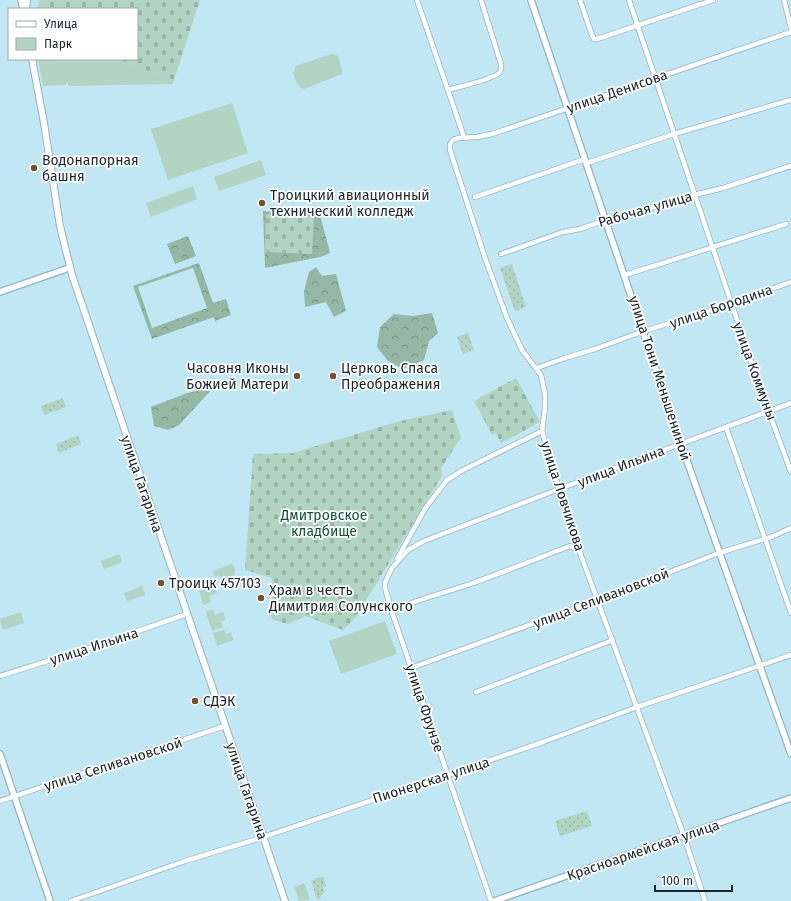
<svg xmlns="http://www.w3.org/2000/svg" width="791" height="901" viewBox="0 0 791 901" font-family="'Fira Sans',sans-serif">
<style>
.green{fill:#b2d4c2}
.forest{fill:url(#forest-crowns);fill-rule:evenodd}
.cemetery{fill:url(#cemetery-stones)}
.park{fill:url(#park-dots)}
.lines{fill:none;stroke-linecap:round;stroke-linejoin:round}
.minor-casing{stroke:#8fb4c1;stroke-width:6}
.tertiary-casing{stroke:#8fb4c1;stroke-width:8}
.secondary-casing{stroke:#8fb4c1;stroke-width:8}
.minor{stroke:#fff;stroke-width:4.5}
.tertiary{stroke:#fff;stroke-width:5.5}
.secondary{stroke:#fff;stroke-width:6}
.poi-dot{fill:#735329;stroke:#fff;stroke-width:1.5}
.labels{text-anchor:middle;stroke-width:3.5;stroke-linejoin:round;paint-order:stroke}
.street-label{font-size:14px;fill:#17252a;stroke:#fff}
.poi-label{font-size:14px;fill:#17252a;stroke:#fff;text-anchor:start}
.park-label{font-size:14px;fill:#0f5137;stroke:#fff}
</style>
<defs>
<pattern id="forest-crowns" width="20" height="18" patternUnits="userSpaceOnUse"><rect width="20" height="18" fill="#94b8a4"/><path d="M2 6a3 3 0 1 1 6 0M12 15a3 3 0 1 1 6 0" fill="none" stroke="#789586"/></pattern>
<pattern id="cemetery-stones" width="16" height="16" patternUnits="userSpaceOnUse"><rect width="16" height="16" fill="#b2d4c2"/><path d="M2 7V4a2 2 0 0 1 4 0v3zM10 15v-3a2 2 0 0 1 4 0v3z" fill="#98b6a7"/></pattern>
<pattern id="park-dots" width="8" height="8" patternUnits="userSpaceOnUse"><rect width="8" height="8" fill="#b2d4c2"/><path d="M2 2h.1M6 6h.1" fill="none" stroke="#98b6a7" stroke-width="1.8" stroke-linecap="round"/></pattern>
</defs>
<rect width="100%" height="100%" fill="#c1e7f5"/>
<!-- green -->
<g class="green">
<path d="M331,54H334L338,56L342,70V74L304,89C297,88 296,79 293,73L296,66Z"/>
<polygon points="38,59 117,59 174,80 172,84 68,86 68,82 67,82 66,85 43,86"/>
<polygon points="232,103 248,153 168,180 151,129"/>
<polygon points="261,160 266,175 219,191 214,177"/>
<polygon points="193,186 197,199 151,217 146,203"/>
<polygon points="119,554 122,562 104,569 101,561"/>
<polygon points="232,564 235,568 235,575 221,579 219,575 215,577 213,571"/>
<polygon points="142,586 145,595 127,601 124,593"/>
<polygon points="210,586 212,590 216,589 217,593 209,596 211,602 203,605 199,590"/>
<polygon points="213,609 215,615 223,612 226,620 221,621 223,627 212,631 206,612"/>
<polygon points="21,612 24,623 3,630 0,619"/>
<polygon points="385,621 397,654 341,674 329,641"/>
<polygon points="224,630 226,634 231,632 233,640 217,646 213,633"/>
<polygon points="304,883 310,899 299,901 294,887"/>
</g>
<!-- forest -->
<g class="forest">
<polygon points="263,211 320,215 330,253 320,257 265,268"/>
<polygon points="188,236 196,256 175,264 167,244"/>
<path d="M199,263L213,303L226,299L231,315L215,321L214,317L152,339L133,286ZM193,268L207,308L152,328L138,287Z"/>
<polygon points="316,267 322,276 336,274 346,311 334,317 326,302 305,307 304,291 309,272"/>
<polygon points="432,313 438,333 429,341 424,360 403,369 388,361 377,347 380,327 394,314 413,316"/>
<polygon points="214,387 179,425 168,430 154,426 151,407 187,393"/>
</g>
<!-- cemetery -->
<g class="cemetery">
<polygon points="40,0 200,0 174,80 117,59 137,59 137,9 37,9"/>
<polygon points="266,214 314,216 312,254 265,252"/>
<polygon points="516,378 540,422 501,443 496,433 492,435 474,401"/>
<polygon points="452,410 461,438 441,468 442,476 356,617 343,630 305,616 288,624 273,620 269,612 273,594 271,587 272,578 245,570 253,454 293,453 400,421"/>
</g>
<!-- park -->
<g class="park">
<polygon points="512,264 526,307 515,311 500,268"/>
<polygon points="468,333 474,350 463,354 457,337"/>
<polygon points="63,398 66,407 44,415 41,406"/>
<polygon points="78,435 81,444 59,453 56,444"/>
<polygon points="587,811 592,826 560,836 555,821"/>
<polygon points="323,876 326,886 323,887 325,892 322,893 323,895 320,896 321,899 317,900 311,881"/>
</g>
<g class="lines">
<!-- minor casing -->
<g class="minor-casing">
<g id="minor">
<polyline points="417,0 464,137"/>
<polyline points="580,0 592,35 594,39 597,39 713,0"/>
<polyline points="629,0 759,385 791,472"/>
<polyline points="784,0 791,28"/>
<path d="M448,90C459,87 493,79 499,73C502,70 501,67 501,64L481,0"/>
<polyline points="587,163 674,134 791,100"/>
<polyline points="475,197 585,159"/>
<polyline points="501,254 563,232 580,229 606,220 649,208 672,203 694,195 723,188 791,166"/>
<polyline points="625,275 786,224"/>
<polyline points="537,368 565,358 595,349 644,331 697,315 791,282"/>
<polyline points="726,427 791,613"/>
<polyline points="397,559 425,509 436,494 447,480 463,470 542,431"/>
<path d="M392,612C415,599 442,594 467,585C502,573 536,559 570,546L579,550"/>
<polyline points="411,668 598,600 719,553 771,537 791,528"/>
<polyline points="0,676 95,646 187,614"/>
<polyline points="476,692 613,640"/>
<polyline points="0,801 225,726"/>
<polyline points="71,901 185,861 254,840 447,775 543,742 637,707 791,655"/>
<polyline points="491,901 392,612 385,588 385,583 388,576 392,568 408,550 424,541 559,489 791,403"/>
<polyline points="705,901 684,836 579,550 559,489 542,431 545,408 545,394 541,375 522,350 507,318 485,258 450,150 450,144 453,140 458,138 477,137 492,134 791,32"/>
</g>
</g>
<!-- tertiary casing -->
<g class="tertiary-casing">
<g id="tertiary">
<polyline points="21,0 23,9"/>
<polyline points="531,0 681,444 791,754"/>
<polyline points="0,292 69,268"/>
<polyline points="0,754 50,901"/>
<polyline points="494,901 791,798"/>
</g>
</g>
<!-- secondary casing -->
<g class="secondary-casing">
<g id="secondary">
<polyline points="26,9 27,0"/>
<polyline points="32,59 44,123 60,226 72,275 285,901"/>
</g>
</g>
<!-- minor -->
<use href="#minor" class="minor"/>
<!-- tertiary -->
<use href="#tertiary" class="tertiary"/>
<!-- secondary -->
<use href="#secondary" class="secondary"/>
</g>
<!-- markers -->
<g class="poi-dot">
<circle cx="34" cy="168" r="4"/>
<circle cx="262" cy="203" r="4"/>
<circle cx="297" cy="376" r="4"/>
<circle cx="333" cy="376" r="4"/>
<circle cx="161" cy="583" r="4"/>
<circle cx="261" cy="598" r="4"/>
<circle cx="195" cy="701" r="4"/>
</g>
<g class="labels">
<!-- street labels -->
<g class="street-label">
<text transform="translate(617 91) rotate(-19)" y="5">улица Денисова</text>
<text transform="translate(645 209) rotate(-16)" y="5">Рабочая улица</text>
<text transform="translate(721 306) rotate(-19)" y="5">улица Бородина</text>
<text transform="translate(755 371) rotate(70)" y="5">улица Коммуны</text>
<text transform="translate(660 378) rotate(72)" y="5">улица Тони Меньшениной</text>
<text transform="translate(621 466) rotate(-21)" y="5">улица Ильина</text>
<text transform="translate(142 484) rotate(71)" y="5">улица Гагарина</text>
<text transform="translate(563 496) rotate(72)" y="5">улица Ловчикова</text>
<text transform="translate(601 598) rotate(-21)" y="5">улица Селивановской</text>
<text transform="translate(94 646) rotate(-18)" y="5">улица Ильина</text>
<text transform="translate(425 708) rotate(71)" y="5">улица Фрунзе</text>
<text transform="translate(113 764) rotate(-18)" y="5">улица Селивановской</text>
<text transform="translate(431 780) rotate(-18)" y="5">Пионерская улица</text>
<text transform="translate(247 791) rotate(71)" y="5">улица Гагарина</text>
<text transform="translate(643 850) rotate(-19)" y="5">Красноармейская улица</text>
</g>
<!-- poi labels -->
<g class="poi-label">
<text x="42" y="165">Водонапорная<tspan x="42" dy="16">башня</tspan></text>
<text x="270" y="200">Троицкий авиационный<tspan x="270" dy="16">технический колледж</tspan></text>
<text x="289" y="373" text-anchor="end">Часовня Иконы<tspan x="289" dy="16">Божией Матери</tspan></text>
<text x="341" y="373">Церковь Спаса<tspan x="341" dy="16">Преображения</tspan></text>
<text x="169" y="588">Троицк 457103</text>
<text x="269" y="595">Храм в честь<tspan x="269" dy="16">Димитрия Солунского</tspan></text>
<text x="203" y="706">СДЭК</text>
</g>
<!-- park labels -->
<g class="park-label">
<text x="324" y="520">Дмитровское<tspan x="324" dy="16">кладбище</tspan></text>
</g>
</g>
<!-- legend -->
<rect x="8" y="8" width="130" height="52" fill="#ffffff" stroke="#a2a8aa"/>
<rect x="16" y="21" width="20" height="6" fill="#ffffff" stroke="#a2a8aa"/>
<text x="44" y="28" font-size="12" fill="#17252a">Улица</text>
<rect x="16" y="38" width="20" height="12" fill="#b2d4c2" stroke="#a2a8aa"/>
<text x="44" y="48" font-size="12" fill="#17252a">Парк</text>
<!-- scale -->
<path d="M655 885v6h77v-6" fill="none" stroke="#17252a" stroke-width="2"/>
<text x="661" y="885" font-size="12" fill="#17252a" stroke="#ffffff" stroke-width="3" paint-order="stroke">100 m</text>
</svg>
